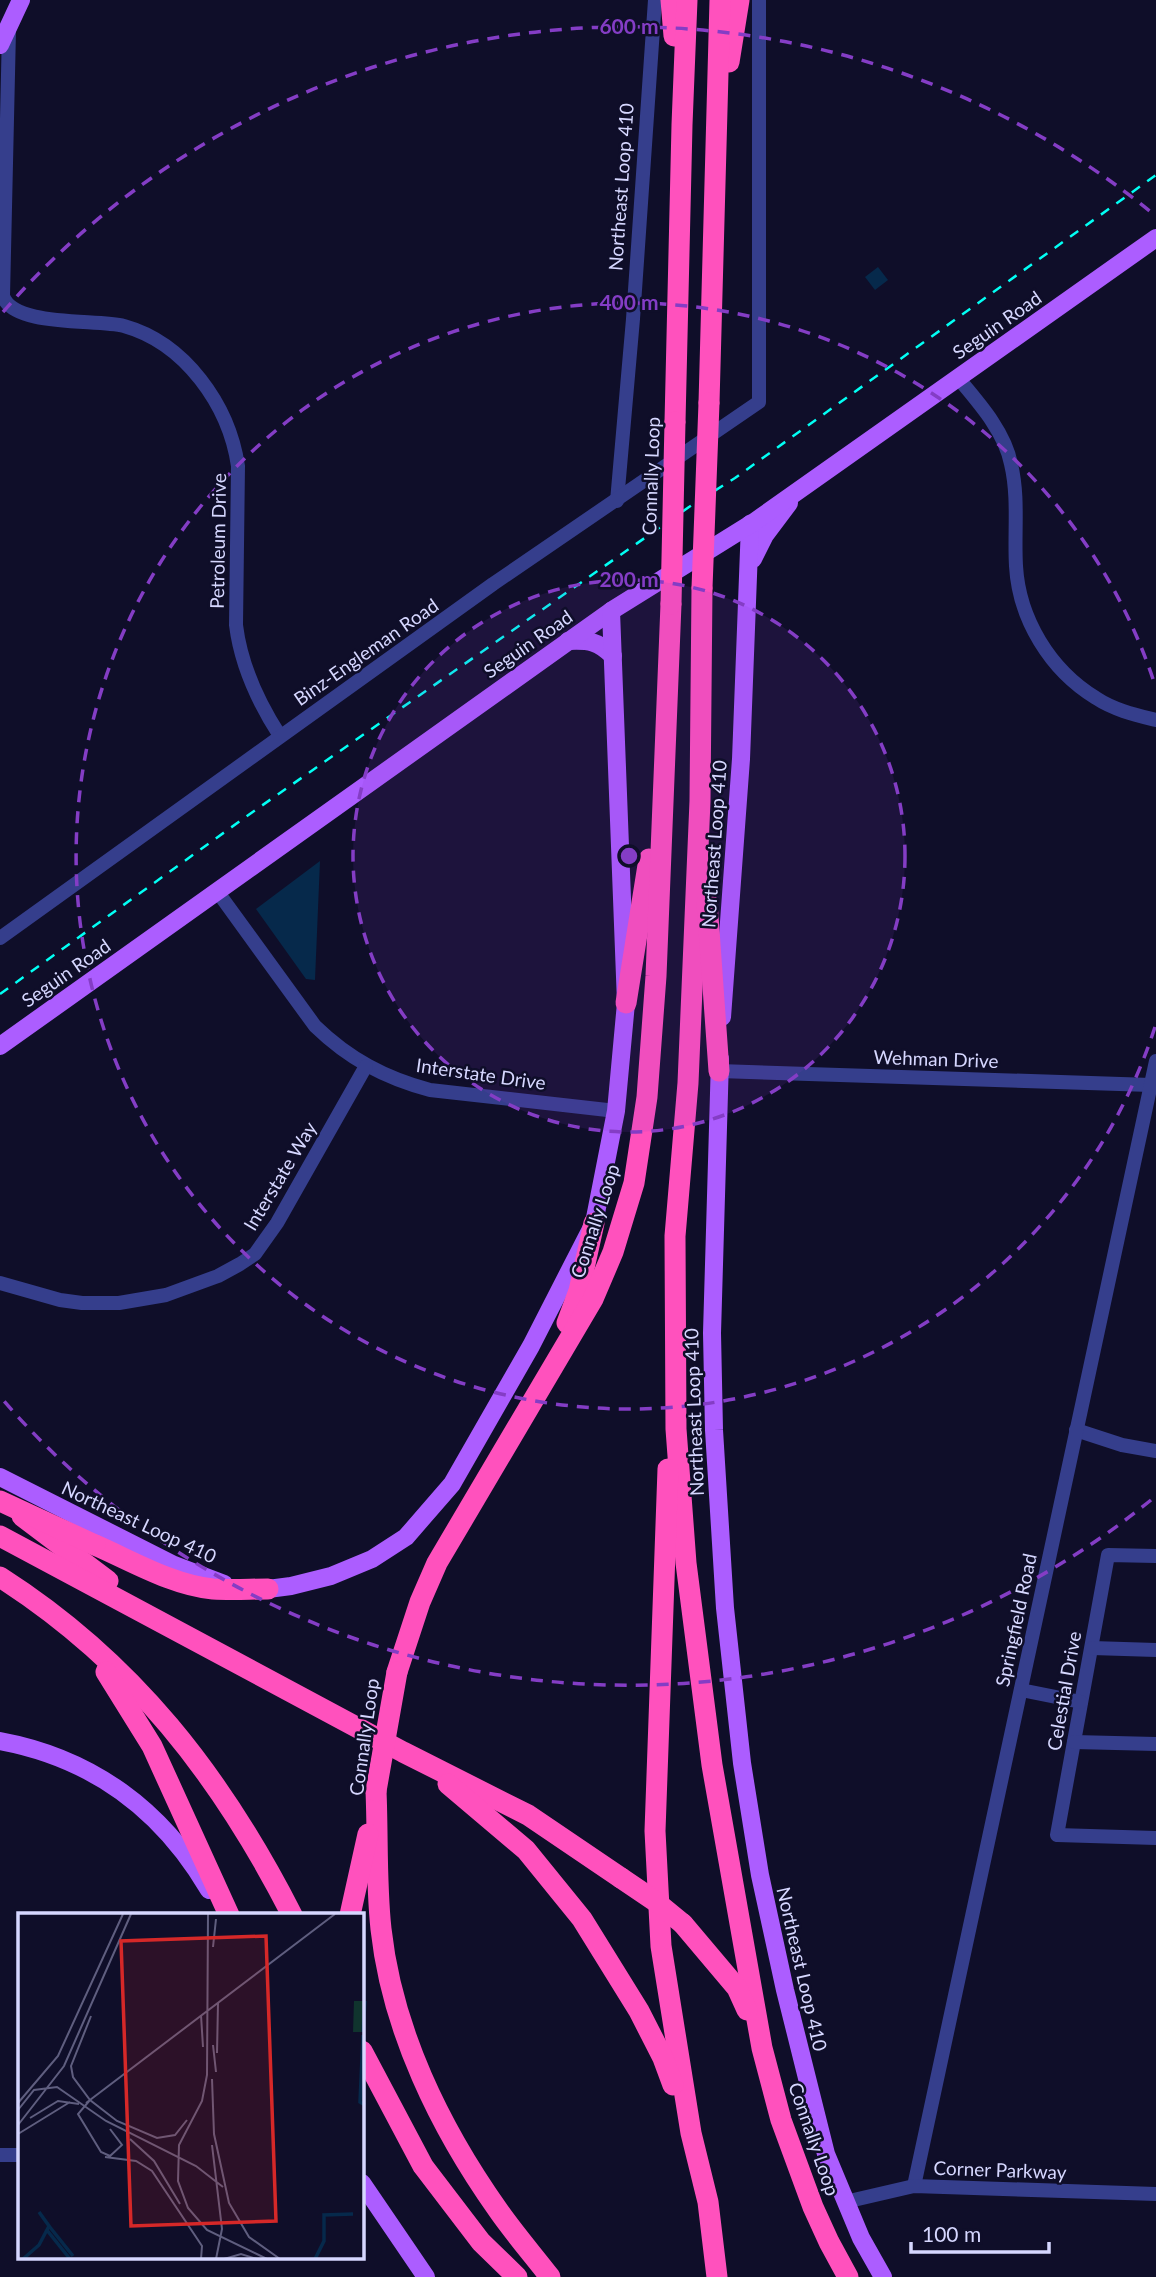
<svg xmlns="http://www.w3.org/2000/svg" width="1156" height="2277" viewBox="0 0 1156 2277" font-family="Lato,sans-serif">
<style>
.water{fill:#06294b}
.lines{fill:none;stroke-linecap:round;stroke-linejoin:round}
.minor{stroke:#353e8c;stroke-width:14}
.major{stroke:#ac5dff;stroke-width:18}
.highway{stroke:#ff51bd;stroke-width:21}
.rail{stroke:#02fff4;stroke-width:2.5;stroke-dasharray:10 9;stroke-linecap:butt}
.highway-bridge{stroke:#ff51bd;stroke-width:21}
.ring{fill:none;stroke:#843dc5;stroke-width:3.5;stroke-dasharray:12 9}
.labels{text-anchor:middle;stroke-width:5;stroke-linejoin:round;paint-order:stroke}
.street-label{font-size:19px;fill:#d6d7ff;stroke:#0f0e29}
.inset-river{fill:none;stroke:#06294b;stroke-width:3.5}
.inset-road{fill:none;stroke:#5f5e7f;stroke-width:2}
.view{fill:#d62828;fill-opacity:0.15;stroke:#d62828;stroke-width:3.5}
.inset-edge{fill:none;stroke:#d6d7ff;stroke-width:3.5}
.centre{fill:#843dc5;stroke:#0f0e29;stroke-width:3.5}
.ring-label{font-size:21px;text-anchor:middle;font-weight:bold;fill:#843dc5;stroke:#0f0e29;stroke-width:5;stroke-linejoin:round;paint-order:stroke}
</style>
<rect width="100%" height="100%" fill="#0f0e29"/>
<!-- water -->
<g class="water">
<polygon points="878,267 888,280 875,290 865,277"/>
<polygon points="320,861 315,980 306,979 256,909"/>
</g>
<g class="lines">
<!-- minor -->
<g class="minor">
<path d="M9,30L3,296C13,327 96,319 124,326C185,343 229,405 238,466L236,625C241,666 258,702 280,736"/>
<path d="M958,378C979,403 1005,432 1011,464C1019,498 1014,532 1016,566C1019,619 1050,670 1096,698C1114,710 1136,715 1156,720"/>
<polyline points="617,501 633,319 655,0"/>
<path d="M217,891L315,1026C349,1059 385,1078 430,1090L616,1111"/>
<polyline points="0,938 493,584 759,402 759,0"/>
<polyline points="719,1071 1151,1085"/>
<polyline points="0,1283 60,1300 82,1303 119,1303 166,1295 218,1276 240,1264 255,1254 277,1223 366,1066"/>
<polyline points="1076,1430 1122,1445 1156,1451"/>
<polyline points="1156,1556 1108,1555 1057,1835 1156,1838"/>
<polyline points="1092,1648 1156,1650"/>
<polyline points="1021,1690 1081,1702"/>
<polyline points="1074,1742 1156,1744"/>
<polyline points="0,2155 19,2155"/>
<polyline points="914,2186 1156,1061"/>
<polyline points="845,2202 914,2186 1156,2194"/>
</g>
<!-- major -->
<g class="major">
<polyline points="0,45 21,0"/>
<polyline points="753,559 765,535 789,503"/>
<path d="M568,641C589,640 598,641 613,656"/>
<polyline points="722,1017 741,759 750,524"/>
<polyline points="0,1046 611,611 754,522 1156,238"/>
<polyline points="720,1059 712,1333 714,1430 725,1608 742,1763 760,1875 785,1990 826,2154 861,2238 883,2277"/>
<polyline points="0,1477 174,1565 224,1584"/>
<polyline points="255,1588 268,1589 291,1586 331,1576 372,1559 406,1537 452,1484 531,1346 594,1223 616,1111 626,1003 611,611"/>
<path d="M0,1741C92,1758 162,1810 209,1890"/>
<polyline points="362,2183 426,2277"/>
</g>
<!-- highway -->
<g class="highway">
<polyline points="671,0 674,36"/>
<polyline points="729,62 739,0"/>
<polyline points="709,403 720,0"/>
<polyline points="675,422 682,125 687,0"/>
<polyline points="702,588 700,801 688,1083 675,1236 676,1429 686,1563 712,1765 762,2048 781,2120 813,2207 829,2242 848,2277"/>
<polyline points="707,902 719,1071"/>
<polyline points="626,1003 649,859"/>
<polyline points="567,1323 579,1291 594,1223"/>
<polyline points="668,1469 655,1831 661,1946 691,2133 708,2202 717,2277"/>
<polyline points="22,1516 108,1581"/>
<polyline points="0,1536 403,1752 528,1815 621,1878"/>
<path d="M95,1545C132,1561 172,1585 213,1589C231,1590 250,1589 268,1589"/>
<path d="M0,1577C133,1662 221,1776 292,1915"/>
<polyline points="106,1672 152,1746 229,1915"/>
<polyline points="397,1672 420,1602 437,1563 593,1299 613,1252 634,1183 647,1097 656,976 671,604"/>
<polyline points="448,1784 526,1850 582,1919 639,2011 663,2058 673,2085"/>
<path d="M376,1791C378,1837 376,1883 381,1929C392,2030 440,2128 498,2210C514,2233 533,2255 550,2277"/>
<polyline points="350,1915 368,1834"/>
<polyline points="683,1924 737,1988 747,2010"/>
<polyline points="362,2051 423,2166 481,2242 517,2277"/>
</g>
<!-- rail -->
<polyline class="rail" points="0,994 247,816 689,507 735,478 1156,175"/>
<!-- highway-bridge -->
<g class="highway-bridge">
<polyline points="702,588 709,403"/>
<polyline points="671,604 675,422"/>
<polyline points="0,1501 95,1545"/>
<polyline points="376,1791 397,1672"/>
<polyline points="621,1878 655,1901 683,1924"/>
</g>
</g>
<!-- distance rings -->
<circle cx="629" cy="856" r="276" fill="#843dc5" fill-opacity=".12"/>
<g class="ring">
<circle cx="629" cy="856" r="276"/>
<path d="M1155 1027A553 553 0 1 1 1155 685"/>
<path d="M1151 1500A829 829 0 0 1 3 1400M3 312A829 829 0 0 1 1151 212"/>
</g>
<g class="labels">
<!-- street labels -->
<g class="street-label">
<text transform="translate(621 187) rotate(-86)" y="7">Northeast Loop 410</text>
<text transform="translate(997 325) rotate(-35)" y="7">Seguin Road</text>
<text transform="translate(651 476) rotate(-88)" y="7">Connally Loop</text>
<text transform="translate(218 541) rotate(-89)" y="7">Petroleum Drive</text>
<text transform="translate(528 644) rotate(-35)" y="7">Seguin Road</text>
<text transform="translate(366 652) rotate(-35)" y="7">Binz-Engleman Road</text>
<text transform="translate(714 844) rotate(-86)" y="7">Northeast Loop 410</text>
<text transform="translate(66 973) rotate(-35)" y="7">Seguin Road</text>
<text transform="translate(936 1059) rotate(2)" y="7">Wehman Drive</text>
<text transform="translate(481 1074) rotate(8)" y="7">Interstate Drive</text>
<text transform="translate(280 1176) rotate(-59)" y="7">Interstate Way</text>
<text transform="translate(595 1221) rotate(-72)" y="7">Connally Loop</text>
<text transform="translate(694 1412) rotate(-92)" y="7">Northeast Loop 410</text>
<text transform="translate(139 1522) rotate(25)" y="7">Northeast Loop 410</text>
<text transform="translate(1016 1620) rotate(-78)" y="7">Springfield Road</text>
<text transform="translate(1064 1691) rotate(-80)" y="7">Celestial Drive</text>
<text transform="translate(364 1737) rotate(-82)" y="7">Connally Loop</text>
<text transform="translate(802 1969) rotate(77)" y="7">Northeast Loop 410</text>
<text transform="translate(814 2139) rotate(71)" y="7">Connally Loop</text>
<text transform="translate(1000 2170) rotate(2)" y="7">Corner Parkway</text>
</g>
</g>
<!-- overview -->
<g transform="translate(18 1913)">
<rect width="346" height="346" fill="#0f0e29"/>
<path d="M336,88H346V119H335Z" fill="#10342e"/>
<path class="inset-river" d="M345,119L347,88M345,122L342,189L347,192M31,313L55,343M28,316L52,346M5,346L21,332L31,313L21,299M297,346L306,328V302L335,301"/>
<path class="inset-road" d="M190,1L189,162L184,188L161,232L160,268L170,295L189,317L249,346M195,34L198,6M183,102L185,134M73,103L53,153L55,164L72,187L99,208L139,225L157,222L169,207M195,132L198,159M199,140L200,90M194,166L196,221L211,290L231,324L262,346M72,187L60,201L83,239L92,243L104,232L92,216M0,190L40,143L105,1M68,190L317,1M0,197L16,177L39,174L88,208L178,253L205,274M12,205L40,188L61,191M0,212L46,153L113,1M0,221L52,189M112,226L136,248L162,291M194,232L204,316L198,346M87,244L118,248L134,258L184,333L183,346M206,346L223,341L239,346"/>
<path class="view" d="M248,23L258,308L113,313L103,28Z"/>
<rect width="346" height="346" class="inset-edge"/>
</g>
<circle cx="629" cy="856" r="10" class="centre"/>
<g class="ring-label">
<text x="629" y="34">600 m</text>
<text x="629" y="310">400 m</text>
<text x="629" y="587">200 m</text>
</g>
<!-- scale -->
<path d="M911 2242v10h138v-10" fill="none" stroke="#d6d7ff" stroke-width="3.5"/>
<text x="922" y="2242" font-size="21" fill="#d6d7ff" stroke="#0f0e29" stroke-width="5" paint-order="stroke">100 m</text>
</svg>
